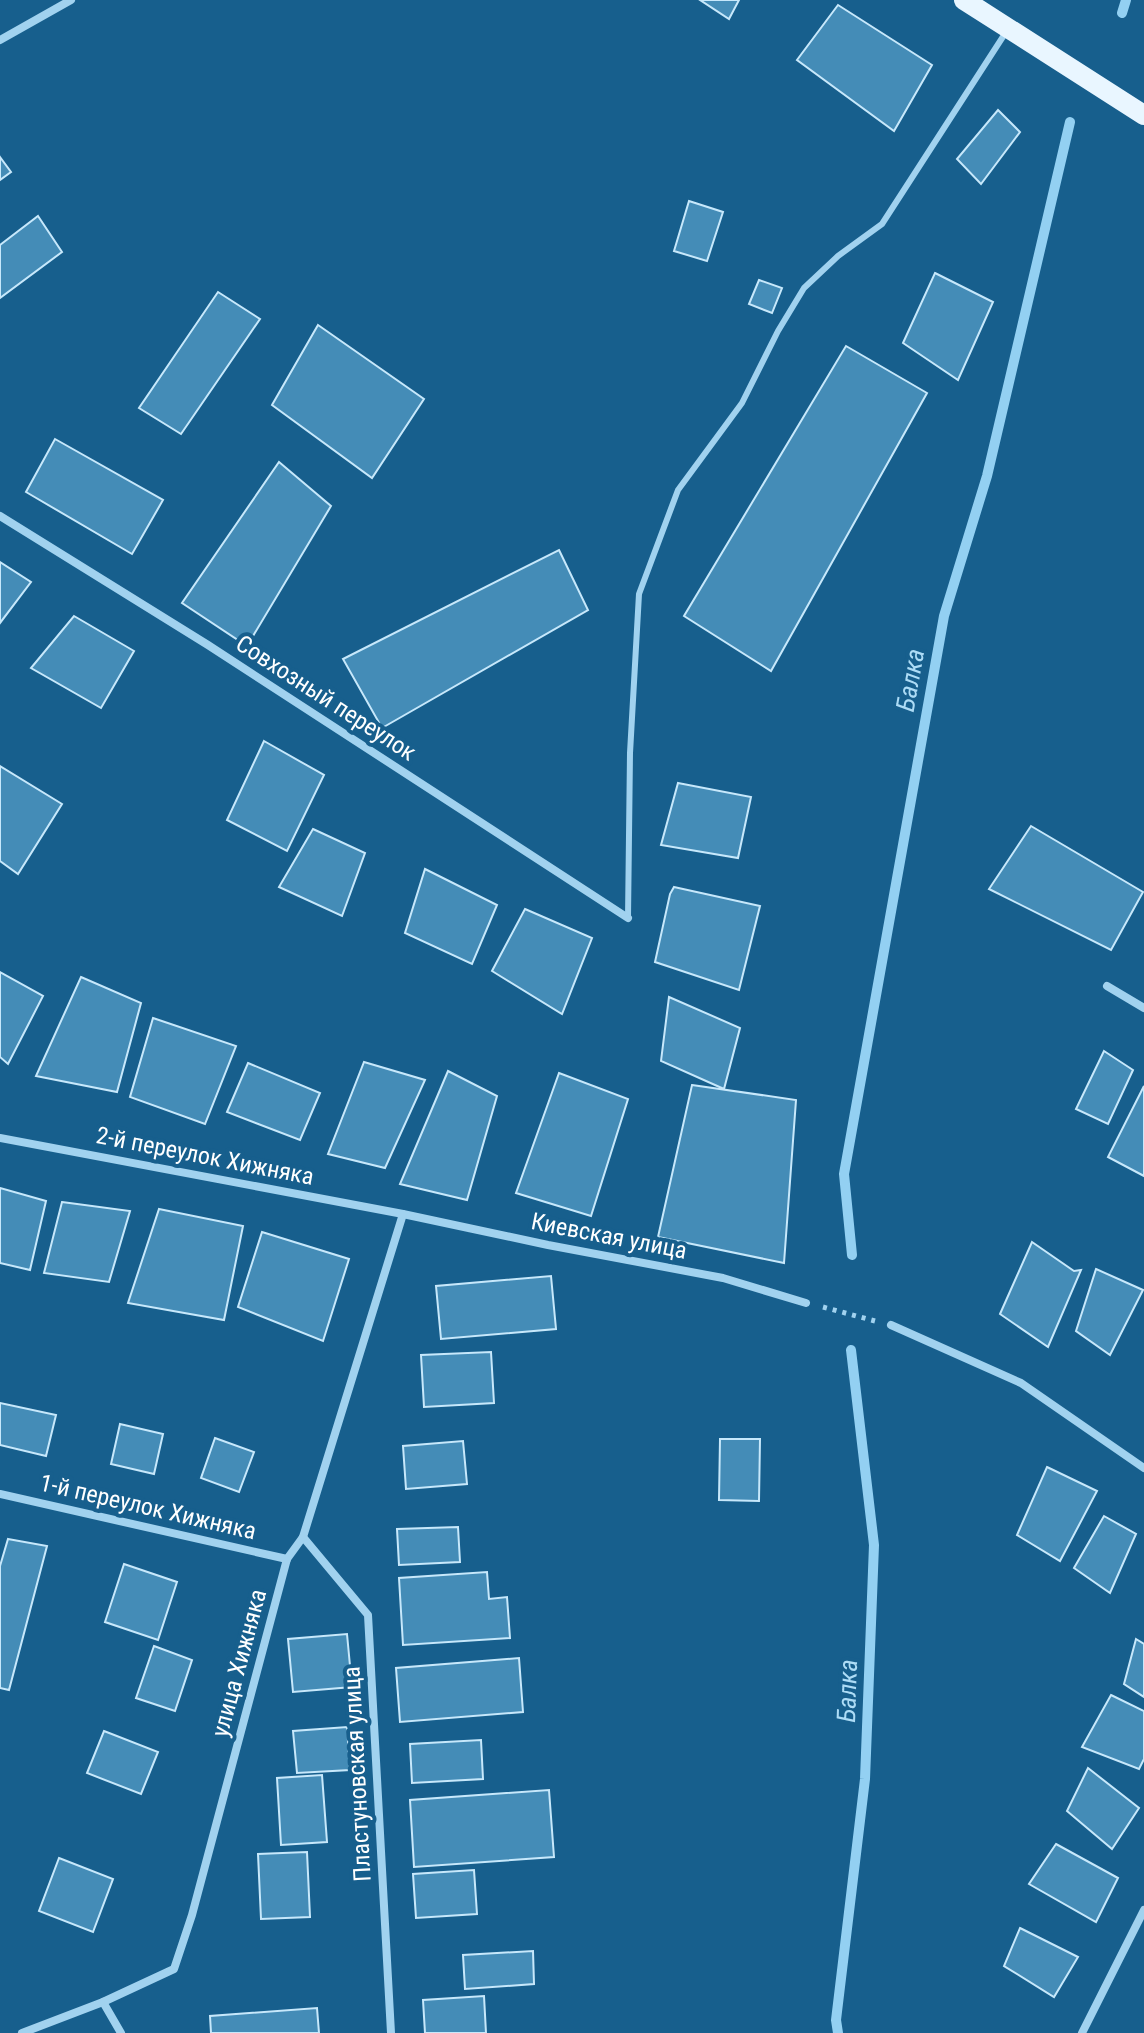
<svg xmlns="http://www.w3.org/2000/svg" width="1144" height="2033" viewBox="0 0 1144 2033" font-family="'Roboto Condensed',sans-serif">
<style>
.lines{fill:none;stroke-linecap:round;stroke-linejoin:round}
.stream{stroke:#93d0f2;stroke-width:10}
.building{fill:#448cb7;stroke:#c7e8fb;stroke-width:2}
.path{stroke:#a1d2ef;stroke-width:5;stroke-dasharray:4 6;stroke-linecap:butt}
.service{stroke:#a1d2ef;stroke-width:6}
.minor{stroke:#a1d2ef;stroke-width:8}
.primary{stroke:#e9f6ff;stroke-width:20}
.labels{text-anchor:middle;stroke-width:8;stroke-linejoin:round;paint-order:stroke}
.street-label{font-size:24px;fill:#fff;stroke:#175f8d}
.water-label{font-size:26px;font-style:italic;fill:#addcf6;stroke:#175f8d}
</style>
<rect width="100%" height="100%" fill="#175f8d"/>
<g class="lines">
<!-- stream -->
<g class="stream">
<polyline points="1122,13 1126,0"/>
<polyline points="852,1255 844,1174 944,616 987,476 1070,122"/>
<polyline points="838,2033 836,2020 865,1779 874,1545 851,1350"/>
</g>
</g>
<!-- building -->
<g class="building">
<polygon points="700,0 739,0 729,19"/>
<polygon points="838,5 932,65 894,131 797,60"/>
<polygon points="998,110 1020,132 981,184 957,159"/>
<polygon points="0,157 11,172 0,180"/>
<polygon points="689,201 723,212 707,261 674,251"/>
<polygon points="38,216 62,252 0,298 0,245"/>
<polygon points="935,273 993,302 958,380 903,343"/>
<polygon points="759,280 782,288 772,313 749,304"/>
<polygon points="218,292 260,319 181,434 139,408"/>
<polygon points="318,325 424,399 372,478 272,405"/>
<polygon points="846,346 927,393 771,671 684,616"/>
<polygon points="55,439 163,500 132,554 26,492"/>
<polygon points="279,462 331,506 247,646 182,603"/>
<polygon points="559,550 588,610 382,728 343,659"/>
<polygon points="0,562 31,582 0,623"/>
<polygon points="74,616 134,651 101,708 31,668"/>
<polygon points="264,741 324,775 287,851 227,820"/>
<polygon points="0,766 62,804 18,874 0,861"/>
<polygon points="678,783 751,797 738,858 661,845"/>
<polygon points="1031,826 1143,892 1111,950 989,889"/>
<polygon points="313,829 365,853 342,916 279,887"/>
<polygon points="425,869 497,905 472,964 405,933"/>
<polygon points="674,887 760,906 739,990 655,962 670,894"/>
<polygon points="525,909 592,938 562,1014 492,971"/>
<polygon points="0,972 43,996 8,1064 0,1057"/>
<polygon points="81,977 141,1003 117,1092 36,1076"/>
<polygon points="669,997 740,1028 724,1089 661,1061"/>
<polygon points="153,1018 236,1046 205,1124 130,1097"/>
<polygon points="1104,1051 1133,1070 1108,1124 1076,1109"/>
<polygon points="364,1062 425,1080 385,1168 328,1154"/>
<polygon points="248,1063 320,1093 300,1140 227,1112"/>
<polygon points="448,1071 497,1096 467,1200 400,1184"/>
<polygon points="559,1073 628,1099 591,1216 516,1193"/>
<polygon points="692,1085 796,1100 784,1263 658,1237"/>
<polygon points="1144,1086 1144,1176 1108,1157"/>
<polygon points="0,1188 46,1201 30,1270 0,1263"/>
<polygon points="62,1202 130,1211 109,1282 44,1273"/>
<polygon points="159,1209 243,1226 224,1320 128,1303"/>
<polygon points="262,1232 349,1259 323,1341 238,1307"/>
<polygon points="1032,1242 1074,1271 1081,1270 1048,1347 1000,1314"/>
<polygon points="1096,1269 1143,1290 1110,1355 1076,1331"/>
<polygon points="551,1276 556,1329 441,1339 436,1286"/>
<polygon points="491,1352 494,1403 424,1407 421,1355"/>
<polygon points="0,1403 56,1415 46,1456 0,1445"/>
<polygon points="120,1424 163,1434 154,1474 111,1464"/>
<polygon points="215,1438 254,1452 239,1492 201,1478"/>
<polygon points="720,1439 760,1439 759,1501 719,1500"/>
<polygon points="463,1441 467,1484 406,1489 403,1446"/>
<polygon points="1047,1467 1097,1491 1060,1561 1017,1535"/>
<polygon points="1104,1516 1136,1534 1110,1593 1074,1568"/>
<polygon points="458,1527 460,1562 399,1565 397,1529"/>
<polygon points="8,1539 47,1546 9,1690 0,1688 0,1566"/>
<polygon points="124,1564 177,1582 158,1640 105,1622"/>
<polygon points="487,1572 489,1599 507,1597 510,1638 403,1645 399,1578"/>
<polygon points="347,1634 352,1687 293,1692 288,1639"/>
<polygon points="1136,1639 1144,1644 1144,1697 1124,1684"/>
<polygon points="154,1646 192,1660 175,1711 136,1698"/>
<polygon points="519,1658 523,1712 400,1722 396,1668"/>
<polygon points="1111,1695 1144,1711 1144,1759 1139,1769 1082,1747"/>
<polygon points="347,1727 350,1770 297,1773 293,1731"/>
<polygon points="104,1731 158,1752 141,1794 87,1773"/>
<polygon points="481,1740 483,1779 412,1783 410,1744"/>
<polygon points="1088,1768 1139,1808 1112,1849 1067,1811"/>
<polygon points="322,1775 327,1842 281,1845 277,1778"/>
<polygon points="549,1790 554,1857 414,1867 410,1800"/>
<polygon points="1056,1844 1118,1878 1096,1922 1029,1884"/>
<polygon points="307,1852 310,1917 261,1919 258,1854"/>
<polygon points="59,1858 113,1879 93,1932 39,1911"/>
<polygon points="474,1870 477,1914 416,1918 413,1874"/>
<polygon points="1020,1928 1078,1957 1054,1997 1004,1966"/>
<polygon points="533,1951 534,1984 465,1989 463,1955"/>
<polygon points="484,1996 486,2033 425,2033 423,2000"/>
<polygon points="317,2008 319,2033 211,2033 210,2016"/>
</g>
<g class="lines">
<!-- path -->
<polyline class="path" points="823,1307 875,1321"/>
<!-- service -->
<polyline class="service" points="628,918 630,753 639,594 678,490 742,403 778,331 804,288 838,256 882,224 1006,32"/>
<!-- minor -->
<g class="minor">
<polyline points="0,40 71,0"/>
<polyline points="0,516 208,645 628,918"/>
<polyline points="1107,986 1144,1008"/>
<polyline points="0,1138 403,1214 548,1245 723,1278 806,1303"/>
<polyline points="891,1325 1021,1383 1144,1468"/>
<polyline points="0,1494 287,1559"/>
<polyline points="303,1537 368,1615 391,2033"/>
<polyline points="103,2002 121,2033"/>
<polyline points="22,2033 103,2002 174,1969 192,1915 287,1559 303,1537 403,1214"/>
<polyline points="1082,2033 1144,1910"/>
</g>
<!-- primary -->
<polyline class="primary" points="964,0 1144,115"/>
</g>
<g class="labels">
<!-- street labels -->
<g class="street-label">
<text transform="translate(326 698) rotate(33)" y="8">Совхозный переулок</text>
<text transform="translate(205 1156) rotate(11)" y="8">2-й переулок Хижняка</text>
<text transform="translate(609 1236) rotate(11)" y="8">Киевская улица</text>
<text transform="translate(148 1507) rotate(13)" y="8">1-й переулок Хижняка</text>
<text transform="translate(239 1663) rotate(-75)" y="8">улица Хижняка</text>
<text transform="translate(357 1774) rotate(-93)" y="8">Пластуновская улица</text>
</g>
<!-- water labels -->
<g class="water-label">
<text transform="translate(910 680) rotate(-80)" y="9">Балка</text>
<text transform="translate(847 1691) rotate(-88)" y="9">Балка</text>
</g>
</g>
</svg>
